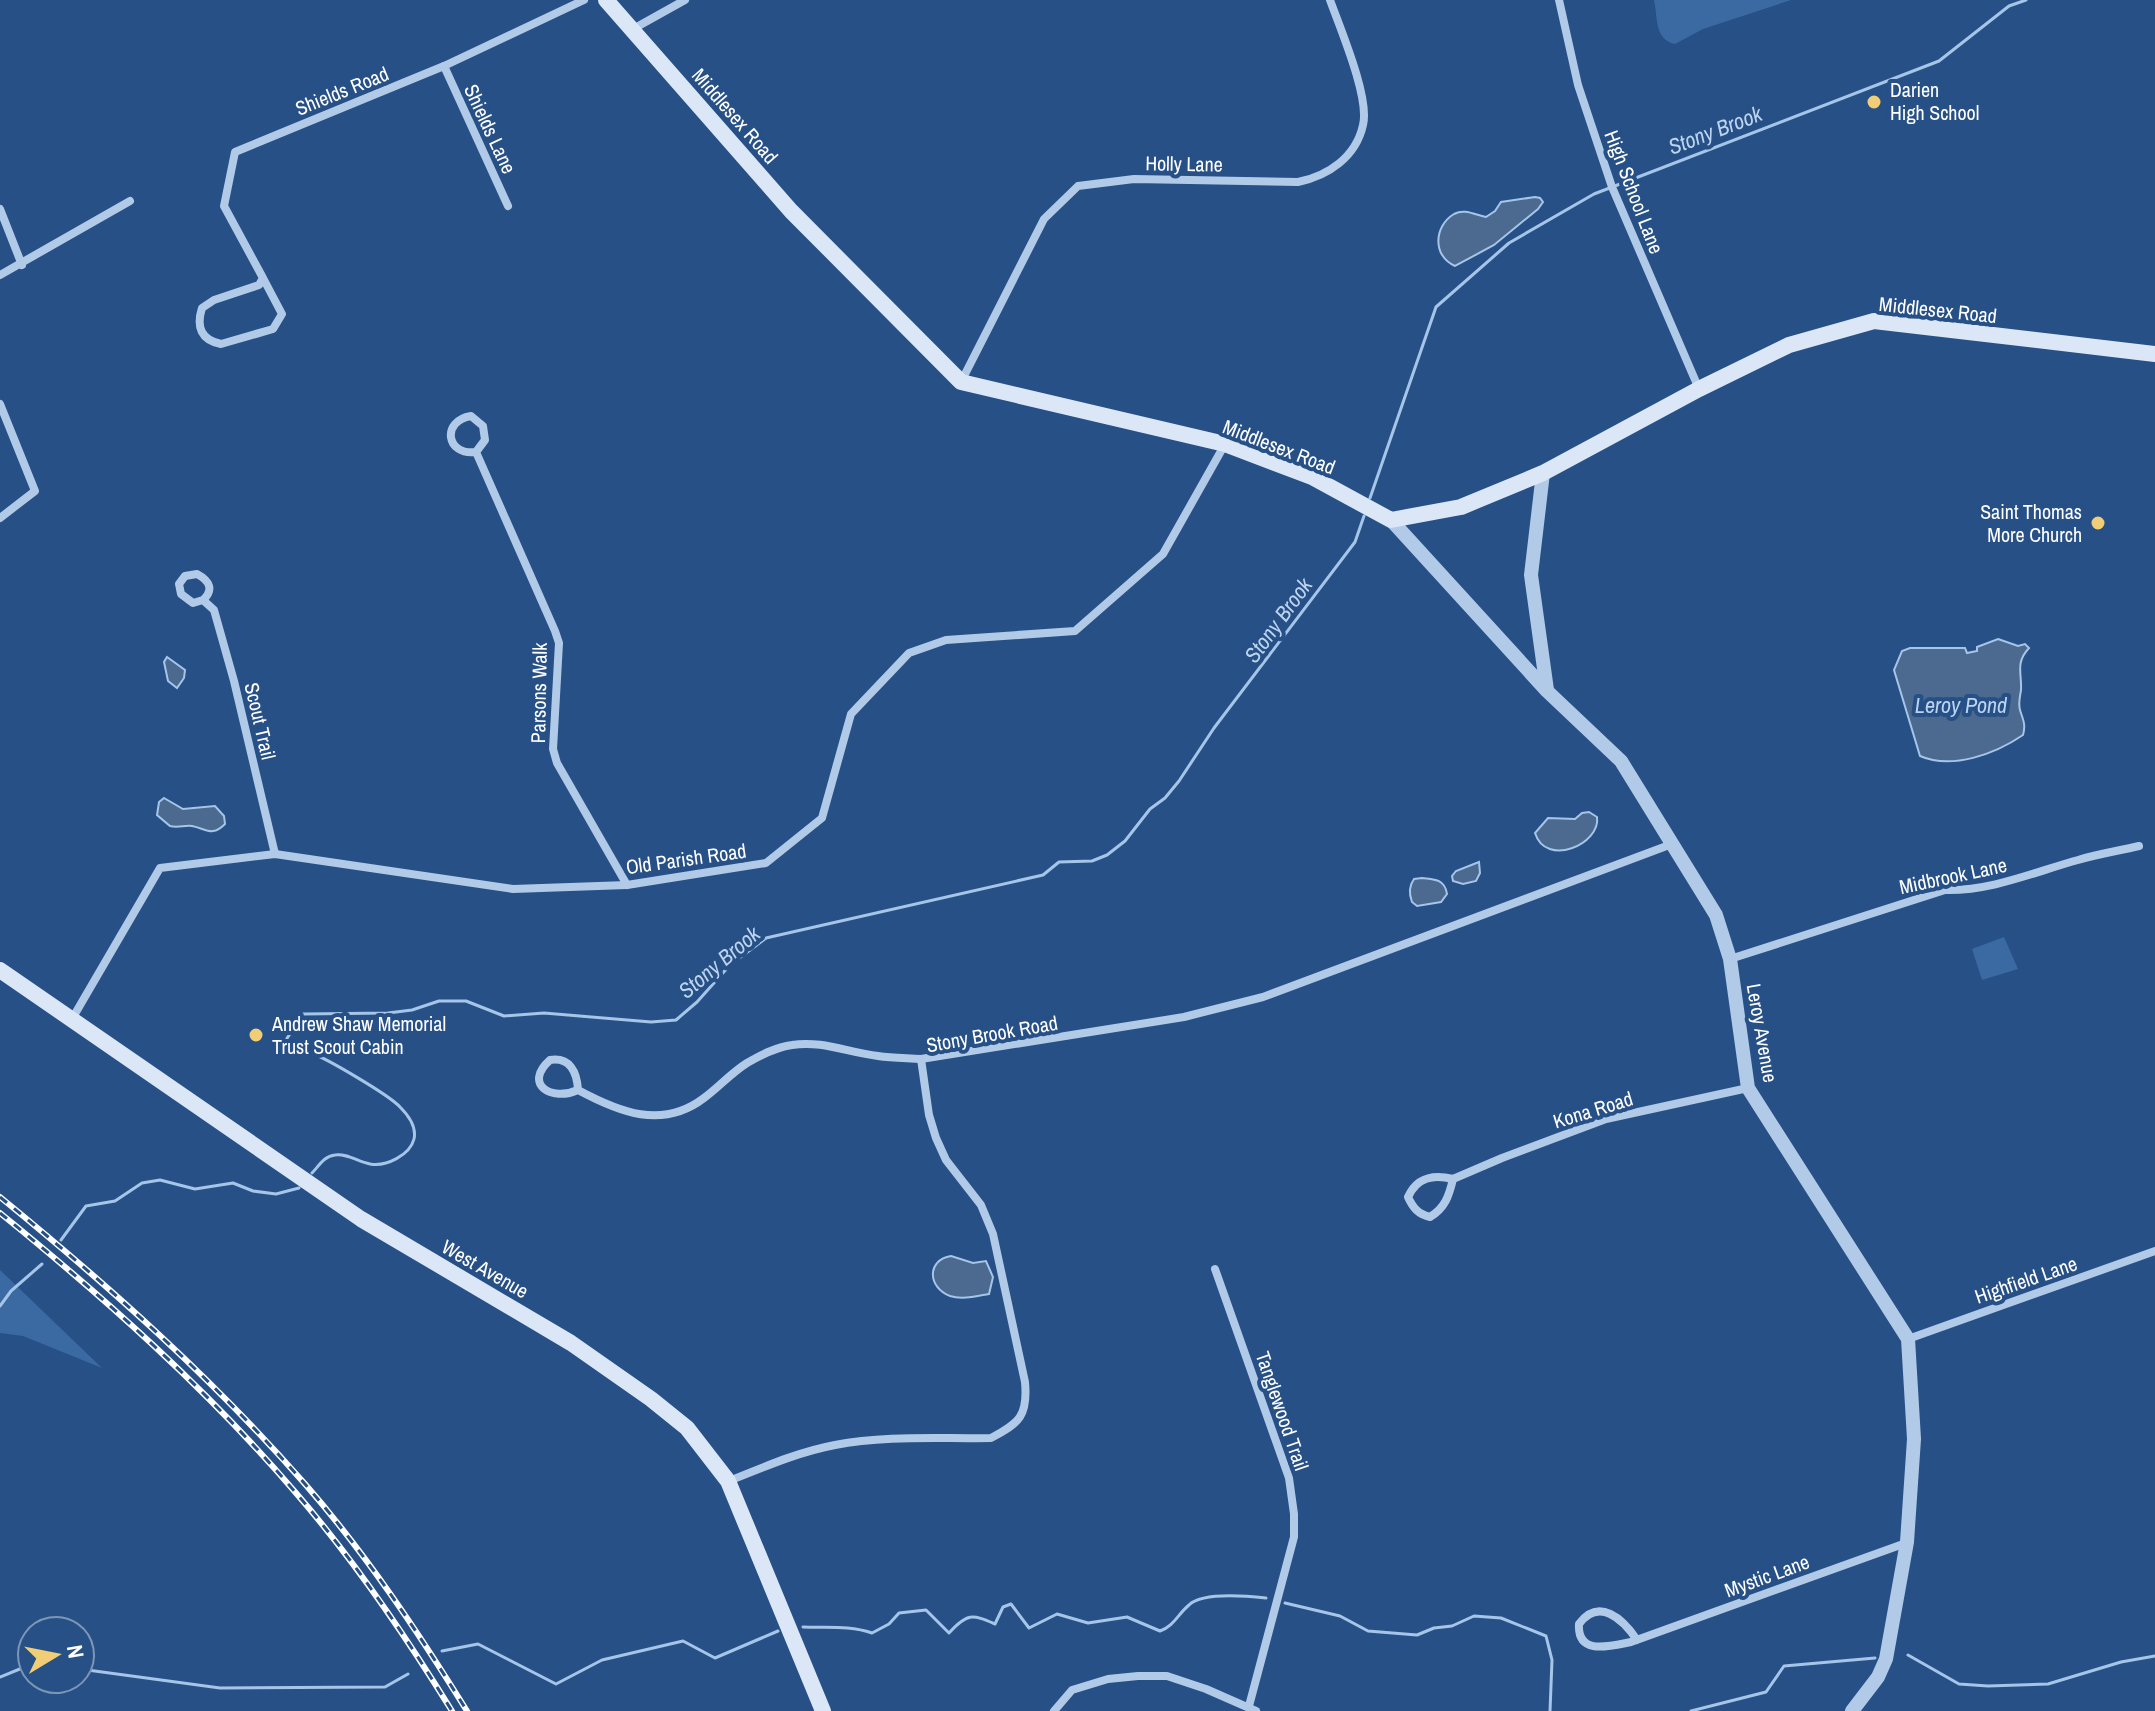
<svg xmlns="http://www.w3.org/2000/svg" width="2155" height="1711" viewBox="0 0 2155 1711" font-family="'Archivo Narrow',sans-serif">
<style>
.green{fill:#3b6aa3}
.water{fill:#4c698f;stroke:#a5c5e9;stroke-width:2}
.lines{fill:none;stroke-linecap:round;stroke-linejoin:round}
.stream{stroke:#a5c5e9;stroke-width:3}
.minor{stroke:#b1cae8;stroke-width:8}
.tertiary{stroke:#b1cae8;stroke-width:14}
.secondary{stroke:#dbe7f7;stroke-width:16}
.rail-casing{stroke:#fff;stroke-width:6}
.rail{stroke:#265086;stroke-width:3;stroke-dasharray:9;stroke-linecap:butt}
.poi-dot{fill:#f1cd76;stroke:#265086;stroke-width:3}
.labels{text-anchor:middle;stroke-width:8;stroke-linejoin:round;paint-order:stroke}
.poi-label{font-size:20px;fill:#fff;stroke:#265086;text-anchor:start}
.street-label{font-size:20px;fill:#fff;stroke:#265086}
.water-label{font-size:22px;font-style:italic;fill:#bdd4f0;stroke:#265086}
</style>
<rect width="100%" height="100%" fill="#265086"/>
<!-- green -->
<g class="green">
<path d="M1654,0H1791L1703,29L1675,44C1654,39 1658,18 1654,0Z"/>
<polygon points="2004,937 2018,969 1982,980 1972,949"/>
<polygon points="0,1270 102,1368 23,1336 0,1333"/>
</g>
<!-- water -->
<g class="water">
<path d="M1535,197L1540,198L1543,202L1538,209L1494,245L1455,266C1432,256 1434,226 1454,214C1465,208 1475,215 1486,217L1495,211L1501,202Z"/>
<path d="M1998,639L2018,646L2025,644L2029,648C2015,663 2022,673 2021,690C2020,697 2018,703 2020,710C2023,720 2026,724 2023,735C1995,754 1952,770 1920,756L1894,670L1902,651L1910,648H1965L1967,653L1977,651V647Z"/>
<polygon points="167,657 185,670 184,678 177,688 168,681 164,662"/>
<path d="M164,798L183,809L215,806L224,816L225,824C212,837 207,829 192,826C185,825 178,828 170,826L157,815L159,802Z"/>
<path d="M1589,812L1597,817C1601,844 1546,868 1535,833L1548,818L1575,819L1582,813Z"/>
<polygon points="1479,862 1480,873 1476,881 1463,884 1453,881 1452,876 1456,871"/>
<path d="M1422,878C1434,879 1445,879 1447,894L1441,902L1417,906L1412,902C1409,894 1409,886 1414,879Z"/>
<path d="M951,1256L973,1263L986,1261L993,1277L989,1294C977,1296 962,1300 950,1296C928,1288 926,1260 951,1256Z"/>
</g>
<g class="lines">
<!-- stream -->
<g class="stream">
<polyline points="1370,498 1436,307 1509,243 1594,194 1939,61 2009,6 2026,0"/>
<path d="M312,1173C319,1166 324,1156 335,1155C347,1153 358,1162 370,1164C386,1167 410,1155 414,1139C417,1126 408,1115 400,1107C389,1095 326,1058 311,1053C301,1050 290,1050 280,1049L303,1014L388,1013L412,1010L439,1001H466L504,1016L544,1013L651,1022L676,1020L697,1002L730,965L766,938L1043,875L1059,862L1092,861L1107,855L1125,841L1150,809L1165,798L1179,781L1214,728L1355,542L1364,516"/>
<polyline points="61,1240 86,1206 115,1201 142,1183 160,1180 195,1189 233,1183 253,1191 276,1194 299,1188"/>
<polyline points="0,1306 11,1291 42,1264"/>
<polyline points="1285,1603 1340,1616 1368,1631 1417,1635 1434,1628 1452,1626 1474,1616 1501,1618 1546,1636 1552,1660 1550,1711"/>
<path d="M803,1627C827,1628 850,1625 872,1633L889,1624L899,1613L926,1610L949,1633C967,1613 972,1614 995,1624L1003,1607L1011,1604L1029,1628L1057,1614L1088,1623L1127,1617L1160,1631C1174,1626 1178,1614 1189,1605C1202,1592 1247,1596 1266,1598"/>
<polyline points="442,1651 478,1644 556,1684 602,1660 683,1641 715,1658 778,1631"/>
<polyline points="1908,1655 1959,1684 1988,1686 2048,1684 2121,1662 2155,1656"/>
<polyline points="80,1669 220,1688 385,1687 408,1674"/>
<polyline points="0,1677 32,1664"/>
<polyline points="1691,1711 1766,1692 1784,1666 1875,1658"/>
</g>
<!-- minor -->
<g class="minor">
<polyline points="1559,0 1578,85 1612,187 1699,389"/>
<polyline points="633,29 685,0"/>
<polyline points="444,66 508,206"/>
<polyline points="0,209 22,265"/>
<polyline points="0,275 130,201"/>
<path d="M263,278L282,314L273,329L221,344C201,340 196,327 202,308L214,300L259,285L263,278L224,206L235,152L444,66L584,0"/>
<path d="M961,382L1044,219L1078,186L1134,179L1298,182C1328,176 1356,157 1363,125C1370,98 1340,28 1330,0"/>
<polyline points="0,404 35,491 0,518"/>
<path d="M476,452L485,440L483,426L471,416C441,421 446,456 476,452L555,631L559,643L553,749L557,763L627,885"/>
<path d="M203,600C214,590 210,581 197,574L185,576L179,584L181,594L193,603L203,600L214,610L234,681L275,854"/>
<path d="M1730,959L1945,890C1992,891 2034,872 2078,860C2098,854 2118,851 2139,846"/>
<polyline points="72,1019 160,868 275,854 513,889 627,885 766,863 822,818 851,714 909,653 946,640 1075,631 1163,554 1225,444"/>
<path d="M578,1090C577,1072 570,1057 550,1060C523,1084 551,1102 578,1090C619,1112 662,1130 704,1098C719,1087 731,1073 747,1063C761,1055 776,1047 792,1045C822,1040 849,1053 878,1056C892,1058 906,1058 921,1059L1184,1017L1263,997L1672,844"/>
<path d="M1453,1179C1433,1174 1417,1177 1408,1197C1413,1208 1418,1214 1430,1217C1445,1208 1449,1196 1453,1179L1502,1158L1606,1119L1748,1088"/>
<polyline points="1215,1269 1289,1478 1294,1514 1294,1537 1249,1706"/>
<polyline points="1908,1339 2155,1251"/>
<path d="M729,1481C764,1467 798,1452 835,1445C885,1435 940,1439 991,1438C1020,1423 1028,1415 1025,1382L993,1234L981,1205L946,1160L936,1138L929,1115L921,1059"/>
<path d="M1637,1640C1623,1619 1599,1597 1579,1624C1577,1656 1610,1646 1631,1642L1906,1543"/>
<polyline points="1054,1711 1072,1690 1108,1679 1138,1676 1167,1676 1206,1689 1256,1711"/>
</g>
<!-- tertiary -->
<g class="tertiary">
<polyline points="1543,473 1531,575 1547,690"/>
<polyline points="1391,520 1547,691 1621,761 1716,915 1730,959 1748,1088 1908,1339 1914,1439 1907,1542 1886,1659 1878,1677 1852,1711"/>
</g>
<!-- secondary -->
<g class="secondary">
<polyline points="606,0 791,211 961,382 1225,444 1312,477 1391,520 1461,507 1543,473 1699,389 1789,345 1874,321 2155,354"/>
<polyline points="0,970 361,1219 571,1343 651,1399 687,1428 728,1481 823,1711"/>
</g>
<!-- rail casing -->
<g class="rail-casing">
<g id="rail">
<path d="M0,1197C109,1286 212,1378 305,1484C366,1554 418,1632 467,1711"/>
<path d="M0,1213C106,1299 207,1389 296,1493C354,1560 405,1635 452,1711"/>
</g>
</g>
<!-- rail -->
<use href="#rail" class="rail"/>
</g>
<!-- markers -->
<g class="poi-dot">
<circle cx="1874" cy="102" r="8"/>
<circle cx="2098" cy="523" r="8"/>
<circle cx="256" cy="1035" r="8"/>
</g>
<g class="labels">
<!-- poi labels -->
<g class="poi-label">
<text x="1890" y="97">Darien<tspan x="1890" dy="23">High School</tspan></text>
<text x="2082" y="519" text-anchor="end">Saint Thomas<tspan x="2082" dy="23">More Church</tspan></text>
<text x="272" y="1031">Andrew Shaw Memorial<tspan x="272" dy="23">Trust Scout Cabin</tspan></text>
</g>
<!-- street labels -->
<g class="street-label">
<text transform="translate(342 91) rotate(-22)" y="7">Shields Road</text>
<text transform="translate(735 116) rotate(49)" y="7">Middlesex Road</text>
<text transform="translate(490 129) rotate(65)" y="7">Shields Lane</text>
<text transform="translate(1184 164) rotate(1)" y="7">Holly Lane</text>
<text transform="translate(1634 192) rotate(69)" y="7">High School Lane</text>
<text transform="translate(1938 310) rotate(6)" y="7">Middlesex Road</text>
<text transform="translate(1279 447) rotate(21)" y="7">Middlesex Road</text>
<text transform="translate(539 693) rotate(-89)" y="7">Parsons Walk</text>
<text transform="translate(260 721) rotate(77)" y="7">Scout Trail</text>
<text transform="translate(686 859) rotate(-8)" y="7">Old Parish Road</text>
<text transform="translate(1953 876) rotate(-12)" y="7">Midbrook Lane</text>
<text transform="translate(1762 1033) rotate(80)" y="7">Leroy Avenue</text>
<text transform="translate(992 1034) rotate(-10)" y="7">Stony Brook Road</text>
<text transform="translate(1593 1110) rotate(-17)" y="7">Kona Road</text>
<text transform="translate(485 1269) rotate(30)" y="7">West Avenue</text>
<text transform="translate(2026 1280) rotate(-19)" y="7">Highfield Lane</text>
<text transform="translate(1282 1411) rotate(71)" y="7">Tanglewood Trail</text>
<text transform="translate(1767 1576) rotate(-20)" y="7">Mystic Lane</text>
</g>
<!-- water labels -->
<g class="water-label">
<text transform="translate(1715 130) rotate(-21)" y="8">Stony Brook</text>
<text transform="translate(1278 620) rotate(-54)" y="8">Stony Brook</text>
<text x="1961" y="713">Leroy Pond</text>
<text transform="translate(719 962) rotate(-40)" y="8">Stony Brook</text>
</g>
</g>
<!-- north arrow -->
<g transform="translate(56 1655) rotate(80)"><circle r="38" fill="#265086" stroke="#7d96b6" stroke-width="2"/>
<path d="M0-6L14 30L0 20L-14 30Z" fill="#f1cd76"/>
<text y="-12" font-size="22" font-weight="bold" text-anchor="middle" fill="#ffffff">N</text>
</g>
</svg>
